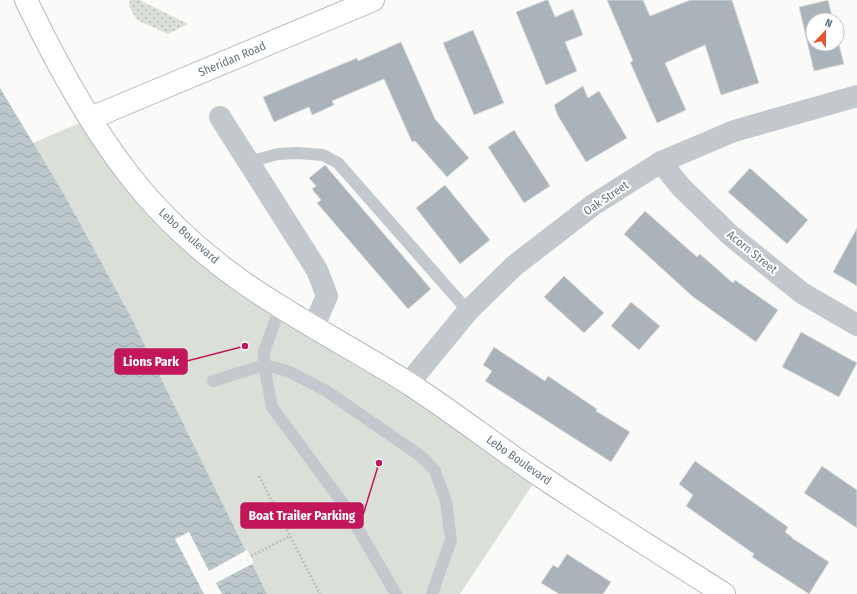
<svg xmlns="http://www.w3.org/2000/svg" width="857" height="594" viewBox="0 0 857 594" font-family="'Fira Sans Condensed',sans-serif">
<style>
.park{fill:#dadfd7}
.garden{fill:url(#garden-dots)}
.water{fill:url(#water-waves)}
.pier{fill:#fafaf8}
.building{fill:#aab3b9;stroke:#dcdcda}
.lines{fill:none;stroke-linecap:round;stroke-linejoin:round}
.secondary-casing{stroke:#b3babf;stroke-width:24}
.path{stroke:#bbbfc2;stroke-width:2.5;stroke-dasharray:2 2;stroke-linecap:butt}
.lane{stroke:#c3c8cc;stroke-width:12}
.street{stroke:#c3c8cc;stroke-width:22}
.secondary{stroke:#fff;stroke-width:22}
.labels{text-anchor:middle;stroke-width:4;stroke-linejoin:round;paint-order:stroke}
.street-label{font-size:12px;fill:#657683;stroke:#fff}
.leader{fill:none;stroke:#c2185b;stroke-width:1.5}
.callout-dot{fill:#c2185b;stroke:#fff;stroke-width:1.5}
.callout{fill:#c2185b;stroke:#c2185b;stroke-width:1.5}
.callout-label{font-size:13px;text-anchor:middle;font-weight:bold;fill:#fff}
</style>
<defs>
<pattern id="garden-dots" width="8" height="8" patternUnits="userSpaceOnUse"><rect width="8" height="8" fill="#dadfd7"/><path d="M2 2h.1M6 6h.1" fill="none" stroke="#b4b9b4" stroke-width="1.8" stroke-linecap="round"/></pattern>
<pattern id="water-waves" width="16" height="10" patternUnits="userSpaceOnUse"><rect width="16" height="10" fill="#bbc7cb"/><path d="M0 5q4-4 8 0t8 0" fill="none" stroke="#9ca6aa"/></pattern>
</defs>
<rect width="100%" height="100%" fill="#fafaf8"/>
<!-- park -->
<polygon class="park" points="91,118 165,215 539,475 460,594 267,594 131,317 64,194 33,143"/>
<!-- garden -->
<polygon class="garden" points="130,0 139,0 188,24 168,34 137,20 129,6"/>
<!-- water -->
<polygon class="water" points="0,88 64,194 131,317 267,594 0,594"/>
<!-- pier -->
<polygon class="pier" points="189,532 209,571 247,550 254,563 216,583 222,594 204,594 175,539"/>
<!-- building -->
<g class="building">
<polygon points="546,0 548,0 555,17 573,9 583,35 565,42 577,71 546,85 516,12"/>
<polygon points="607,0 643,0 650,16 690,0 732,0 759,83 721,95 705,45 665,63 686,110 657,123 630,62 633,61"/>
<polygon points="828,0 833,20 813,20 813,44 837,44 837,37 844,64 814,71 799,7"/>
<polygon points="473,30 504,103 474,115 443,43"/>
<polygon points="401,42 435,119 469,158 447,177 415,141 412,142 384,79 332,101 334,105 312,115 309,107 274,122 263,97 357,58 358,61"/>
<polygon points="583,86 588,98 599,91 627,138 586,162 558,116 554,105"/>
<polygon points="514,130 550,186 524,203 488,147"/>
<polygon points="325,165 431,289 408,309 317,203 321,200 312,189 316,186 309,178"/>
<polygon points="750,168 808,220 787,244 728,192"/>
<polygon points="445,185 490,240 460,264 416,208"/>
<polygon points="645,211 697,257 700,254 733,283 735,280 778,310 756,342 692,296 624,234"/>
<polygon points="857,228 857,286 833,272"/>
<polygon points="564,276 604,313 584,333 544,297"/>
<polygon points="631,302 660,326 639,350 611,326"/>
<polygon points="801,332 857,363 839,397 782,367"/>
<polygon points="494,347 545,381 548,376 597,409 596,411 630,432 611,462 485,381 492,371 483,365"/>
<polygon points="695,461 788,527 785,532 792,537 792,538 829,562 809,594 752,557 754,554 686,506 693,495 679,484"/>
<polygon points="822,466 857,490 857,528 804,493"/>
<polygon points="567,554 611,582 603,594 559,594 541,583 553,565 558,568"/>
</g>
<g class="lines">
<!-- secondary casing -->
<g class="secondary-casing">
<g id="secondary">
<path d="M26,0C57,65 96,137 143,192C172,226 207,257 244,283C297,320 354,349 408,383C453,412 495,445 539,475C600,516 662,554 724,594"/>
<polyline points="91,118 373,0"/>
</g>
</g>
<!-- path -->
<g class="path">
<polyline points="259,476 320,594"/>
<polyline points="251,556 290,536"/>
</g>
<!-- lane -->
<g class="lane">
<polyline points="248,162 278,154 297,153 323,155 338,163 468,311"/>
<polyline points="280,307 264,352 264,365 272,407 344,505 396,594"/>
<polyline points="213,381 264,365 288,371 328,392 422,457 435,471 446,501 451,540 432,594"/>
</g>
<!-- street -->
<g class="street">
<polyline points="220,117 317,270 327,296 313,328"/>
<polyline points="661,162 680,186 730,235 802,293 857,325"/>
<polyline points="408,384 468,311 514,266 593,205 661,162 734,131 857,96"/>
</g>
<!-- secondary -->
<use href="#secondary" class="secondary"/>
</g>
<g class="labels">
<!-- street labels -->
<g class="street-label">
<text transform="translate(232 59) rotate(-23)" y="4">Sheridan Road</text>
<text transform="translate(606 198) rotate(-34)" y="4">Oak Street</text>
<text transform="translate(189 236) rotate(42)" y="4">Lebo Boulevard</text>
<text transform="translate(752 252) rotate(39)" y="4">Acorn Street</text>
<text transform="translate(519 460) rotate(35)" y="4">Lebo Boulevard</text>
</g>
</g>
<!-- callouts -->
<path class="leader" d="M245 346L187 361M379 463L363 515"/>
<g class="callout-dot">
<circle cx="245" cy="346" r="4"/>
<circle cx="379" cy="463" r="4"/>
</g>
<g class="callout">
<rect x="115" y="349" width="72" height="25" rx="4"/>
<rect x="241" y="503" width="122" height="25" rx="4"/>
</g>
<g class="callout-label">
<text x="151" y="366">Lions Park</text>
<text x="302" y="520">Boat Trailer Parking</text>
</g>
<!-- north arrow -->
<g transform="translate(825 32) rotate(22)"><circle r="19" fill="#ffffff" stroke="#c1c8cd"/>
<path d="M0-3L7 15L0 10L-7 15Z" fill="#e4572e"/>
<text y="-6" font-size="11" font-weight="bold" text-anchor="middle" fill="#657683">N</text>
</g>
</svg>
